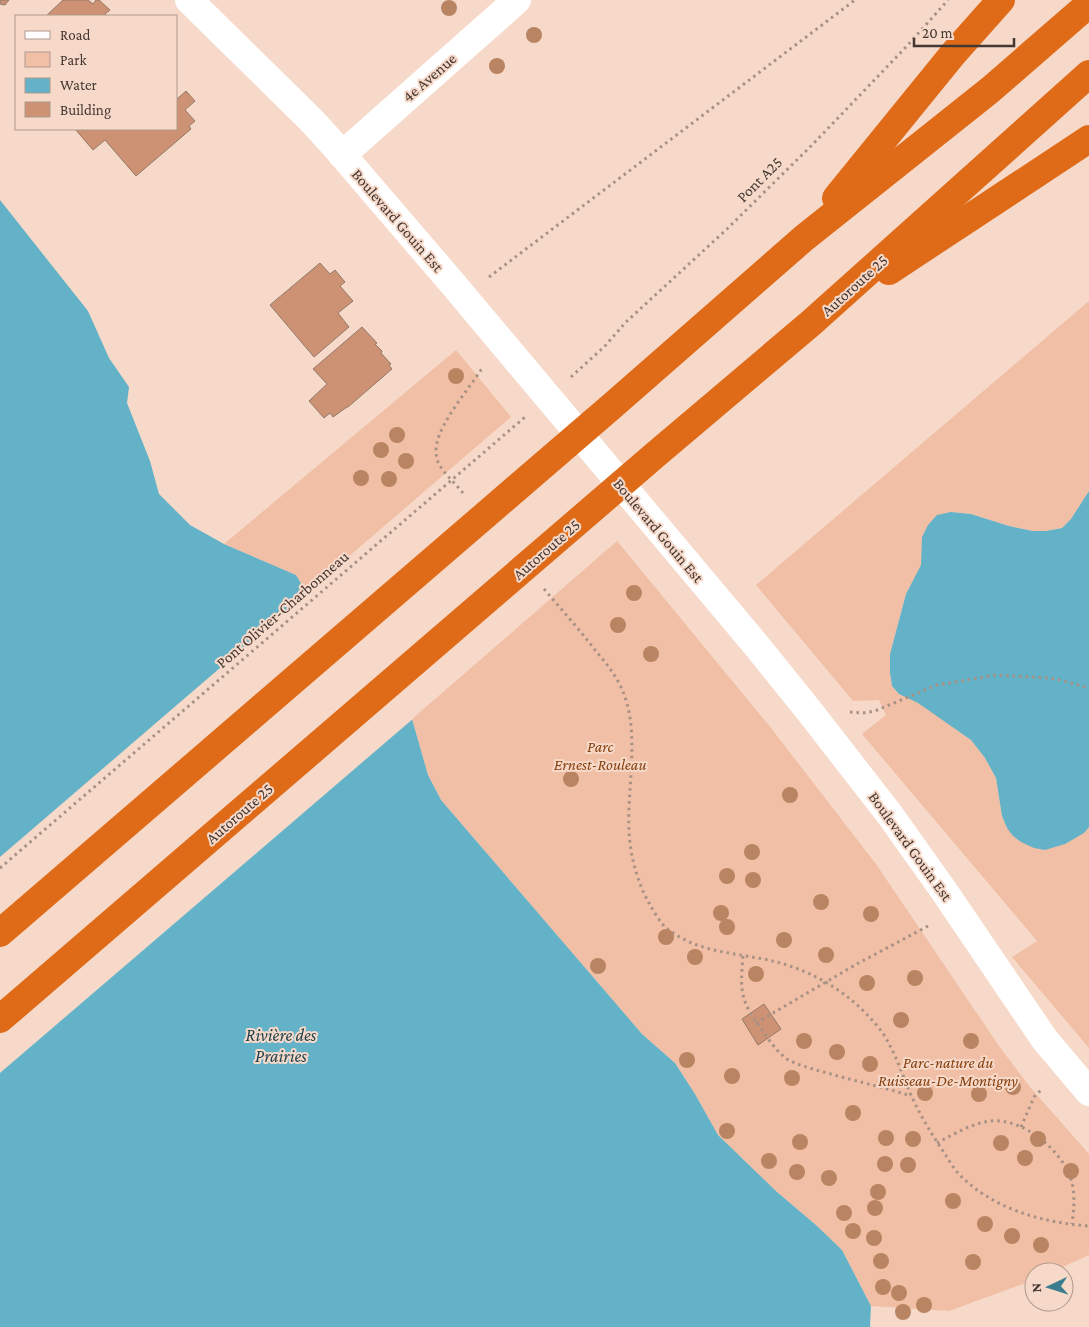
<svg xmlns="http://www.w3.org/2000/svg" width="1089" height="1327" viewBox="0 0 1089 1327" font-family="'Crimson Pro',serif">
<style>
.green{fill:#f1bfa5}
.water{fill:#64b2c8}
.pier{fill:#f7d9c9}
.building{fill:#cc9273;stroke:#94796b}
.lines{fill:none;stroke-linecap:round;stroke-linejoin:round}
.path{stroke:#a79185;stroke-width:3;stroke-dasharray:2.5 4;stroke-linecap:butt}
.minor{stroke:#fff;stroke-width:28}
.highway{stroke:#df6b19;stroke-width:28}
.tree{fill:#b98462}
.labels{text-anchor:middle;stroke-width:4;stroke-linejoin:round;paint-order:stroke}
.street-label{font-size:16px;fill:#443832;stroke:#f7d9c9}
.park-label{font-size:16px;font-style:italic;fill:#863f0e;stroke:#f7d9c9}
.water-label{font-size:18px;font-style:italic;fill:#1f434e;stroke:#f7d9c9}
</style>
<rect width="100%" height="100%" fill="#f7d9c9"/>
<!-- green -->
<g class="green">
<polygon points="1089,301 1089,491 1071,519 1062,528 1046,531 1033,531 1009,526 971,514 951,512 906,594 890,654 890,673 892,686 899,694 918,702 971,740 985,758 996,778 1002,816 1007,828 1084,833 1089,827 1089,1048 1012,957 1037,941 862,734 886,715 879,700 853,701 756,585"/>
<polygon points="456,350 511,417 311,589 302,585 296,575 224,544"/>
<polygon points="617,541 771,728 876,864 999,1046 1030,1087 1089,1154 1089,1255 1052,1272 1034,1272 1034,1280 949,1311 871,1306 842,1250 816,1225 777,1192 718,1135 695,1094 675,1063 642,1034 441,800 428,775 412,719"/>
</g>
<!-- water -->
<g class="water">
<polygon points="0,200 88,311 109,358 129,387 127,403 150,461 159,494 190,525 224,544 296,575 302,585 311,589 412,719 428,775 441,800 642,1034 675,1063 695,1094 718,1135 777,1192 816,1225 842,1250 871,1306 870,1327 0,1327"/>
<polygon points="1089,491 1089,827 1084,833 1065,844 1045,850 1034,848 1021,842 1013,836 1007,828 1002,816 996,778 985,758 971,740 918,703 899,694 892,686 890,673 890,654 906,594 921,565 922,537 928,525 937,515 951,512 971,514 1009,526 1033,531 1046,531 1062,528 1071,519"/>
</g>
<!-- pier -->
<polygon class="pier" points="313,588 414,718 0,1073 0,857"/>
<!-- building -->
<g class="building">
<polygon points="0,0 9,0 5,5 0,4"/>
<polygon points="63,0 88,0 93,4 96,0 99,0 110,10 105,14 106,16 46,16"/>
<polygon points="186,91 195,101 185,110 195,121 189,126 191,129 136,176 105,140 93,150 75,129 176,129 176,98 177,99"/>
<polygon points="320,263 330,274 335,270 345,282 340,286 353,301 338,313 349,327 314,357 270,305"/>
<polygon points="362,327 377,343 375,344 382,351 381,353 391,364 389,365 392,369 348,407 347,407 333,417 330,413 324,418 309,401 327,384 313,369"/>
<polygon points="764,1004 781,1029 758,1045 742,1019"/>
</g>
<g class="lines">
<!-- path -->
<g class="path">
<polyline points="489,277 855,0"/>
<polyline points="571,377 605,346 626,322 727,229 813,144 906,47 948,0"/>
<path d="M463,493C455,483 443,473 438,462C436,456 435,449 437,443C441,422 469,388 481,370L484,367"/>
<path d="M544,589C561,609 579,629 595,650C607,664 619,679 625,697C639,738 627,788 629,831C630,855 637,882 649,903C653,910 658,919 664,926C667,929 671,932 675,934C708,956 751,953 787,965C812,973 835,986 855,1003C867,1014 881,1028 888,1042C897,1058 903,1076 910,1093C920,1115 932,1135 945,1154C949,1160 953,1168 958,1173C990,1208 1043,1223 1089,1226"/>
<polyline points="850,712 863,713 875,711 937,685 996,675 1049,678 1060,680 1089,688"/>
<polyline points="0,868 525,417"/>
<path d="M743,956C740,991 740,1001 762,1030C769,1040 777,1052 787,1059C801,1067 818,1070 834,1075C860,1082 886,1088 911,1096"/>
<polyline points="756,1023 855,965 928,926"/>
<polyline points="1021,1127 1034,1097 1042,1089"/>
<path d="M937,1143C954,1134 972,1123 991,1121C1024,1118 1063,1151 1072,1182C1075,1196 1074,1209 1072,1224"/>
</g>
<!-- minor -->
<g class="minor">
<polyline points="189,0 312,121 333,144 453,284 756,645 810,712 890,815 944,891 1045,1040 1089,1092"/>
<polyline points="342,155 517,0"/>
</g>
<!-- highway -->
<g class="highway">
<polyline points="836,198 953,54 1001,0"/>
<polyline points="889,271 1089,139"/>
<polyline points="0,933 612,406 804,238 990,90 1089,4"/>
<polyline points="0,1019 655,455 811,323 1089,74"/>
</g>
</g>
<!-- trees -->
<g class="tree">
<circle cx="449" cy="8" r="8"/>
<circle cx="534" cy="35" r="8"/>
<circle cx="497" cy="66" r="8"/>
<circle cx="456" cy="376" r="8"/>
<circle cx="397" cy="435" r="8"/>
<circle cx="381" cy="450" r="8"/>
<circle cx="406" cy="461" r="8"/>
<circle cx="361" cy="478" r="8"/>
<circle cx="389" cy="479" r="8"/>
<circle cx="634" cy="593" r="8"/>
<circle cx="618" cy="625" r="8"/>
<circle cx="651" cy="654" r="8"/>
<circle cx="571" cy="779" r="8"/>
<circle cx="790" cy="795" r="8"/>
<circle cx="752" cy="852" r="8"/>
<circle cx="727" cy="876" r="8"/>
<circle cx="753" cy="880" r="8"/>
<circle cx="821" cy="902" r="8"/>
<circle cx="721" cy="913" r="8"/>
<circle cx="871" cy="914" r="8"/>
<circle cx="727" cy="927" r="8"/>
<circle cx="666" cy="937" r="8"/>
<circle cx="784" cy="940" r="8"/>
<circle cx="826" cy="955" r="8"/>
<circle cx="695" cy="957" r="8"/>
<circle cx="598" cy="966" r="8"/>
<circle cx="756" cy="974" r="8"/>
<circle cx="915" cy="978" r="8"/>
<circle cx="867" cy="983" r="8"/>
<circle cx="901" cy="1020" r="8"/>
<circle cx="804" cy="1041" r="8"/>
<circle cx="971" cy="1041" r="8"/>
<circle cx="837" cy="1052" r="8"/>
<circle cx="687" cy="1060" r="8"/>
<circle cx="870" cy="1064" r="8"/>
<circle cx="732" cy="1076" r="8"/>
<circle cx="792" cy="1078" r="8"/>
<circle cx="1013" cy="1087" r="8"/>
<circle cx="925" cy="1093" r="8"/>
<circle cx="979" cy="1094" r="8"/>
<circle cx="853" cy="1113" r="8"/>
<circle cx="727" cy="1131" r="8"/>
<circle cx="886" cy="1138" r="8"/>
<circle cx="913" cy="1139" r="8"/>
<circle cx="1038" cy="1139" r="8"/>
<circle cx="800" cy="1142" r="8"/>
<circle cx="1001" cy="1143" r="8"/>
<circle cx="1025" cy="1158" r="8"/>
<circle cx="769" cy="1161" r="8"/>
<circle cx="885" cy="1164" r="8"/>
<circle cx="908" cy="1165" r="8"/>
<circle cx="1071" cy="1171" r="8"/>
<circle cx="797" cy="1172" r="8"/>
<circle cx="829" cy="1178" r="8"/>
<circle cx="878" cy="1192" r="8"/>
<circle cx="953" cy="1201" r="8"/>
<circle cx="875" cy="1208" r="8"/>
<circle cx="844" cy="1213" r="8"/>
<circle cx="985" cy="1224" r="8"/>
<circle cx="853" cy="1231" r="8"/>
<circle cx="1012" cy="1236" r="8"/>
<circle cx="874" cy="1238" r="8"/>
<circle cx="1041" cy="1245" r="8"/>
<circle cx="881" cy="1261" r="8"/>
<circle cx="973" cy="1262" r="8"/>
<circle cx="883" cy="1287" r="8"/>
<circle cx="899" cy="1293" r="8"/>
<circle cx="924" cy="1305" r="8"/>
<circle cx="903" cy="1312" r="8"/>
</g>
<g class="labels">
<!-- street labels -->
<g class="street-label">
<text transform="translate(429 77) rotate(-41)" y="6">4e Avenue</text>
<text transform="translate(759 179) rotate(-45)" y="6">Pont A25</text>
<text transform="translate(398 220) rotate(49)" y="6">Boulevard Gouin Est</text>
<text transform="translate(854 285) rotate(-42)" y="6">Autoroute 25</text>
<text transform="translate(659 530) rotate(50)" y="6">Boulevard Gouin Est</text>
<text transform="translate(546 549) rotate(-41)" y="6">Autoroute 25</text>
<text transform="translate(282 609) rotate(-41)" y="6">Pont Olivier-Charbonneau</text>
<text transform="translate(239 813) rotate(-41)" y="6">Autoroute 25</text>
<text transform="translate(911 846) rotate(54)" y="6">Boulevard Gouin Est</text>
</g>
<!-- park labels -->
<g class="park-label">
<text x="600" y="752">Parc<tspan x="600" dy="18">Ernest-Rouleau</tspan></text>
<text x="948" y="1068">Parc-nature du<tspan x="948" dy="18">Ruisseau-De-Montigny</tspan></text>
</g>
<!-- water labels -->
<g class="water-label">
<text x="281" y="1041">Rivière des<tspan x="281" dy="21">Prairies</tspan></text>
</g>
</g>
<!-- legend -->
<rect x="15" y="15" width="162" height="115" fill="#f7d9c9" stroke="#af998d"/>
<rect x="25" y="31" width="25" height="8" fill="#ffffff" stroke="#af998d"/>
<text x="60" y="40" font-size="15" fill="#443832">Road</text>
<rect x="25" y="52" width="25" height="15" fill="#f1bfa5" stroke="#af998d"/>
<text x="60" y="65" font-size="15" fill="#443832">Park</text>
<rect x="25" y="78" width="25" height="15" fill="#64b2c8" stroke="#af998d"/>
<text x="60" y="90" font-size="15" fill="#443832">Water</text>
<rect x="25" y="102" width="25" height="15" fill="#cc9273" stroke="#af998d"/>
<text x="60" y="115" font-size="15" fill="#443832">Building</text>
<!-- north arrow -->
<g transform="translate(1049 1287) rotate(266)"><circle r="24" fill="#f7d9c9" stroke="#af998d"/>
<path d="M0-4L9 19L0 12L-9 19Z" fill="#3b7d8f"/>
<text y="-8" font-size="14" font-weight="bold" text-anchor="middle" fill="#443832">N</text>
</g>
<!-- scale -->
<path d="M914 38v8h100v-8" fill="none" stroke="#443832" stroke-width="2.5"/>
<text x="922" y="38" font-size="15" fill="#443832" stroke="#f7d9c9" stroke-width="4" paint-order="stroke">20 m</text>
</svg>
